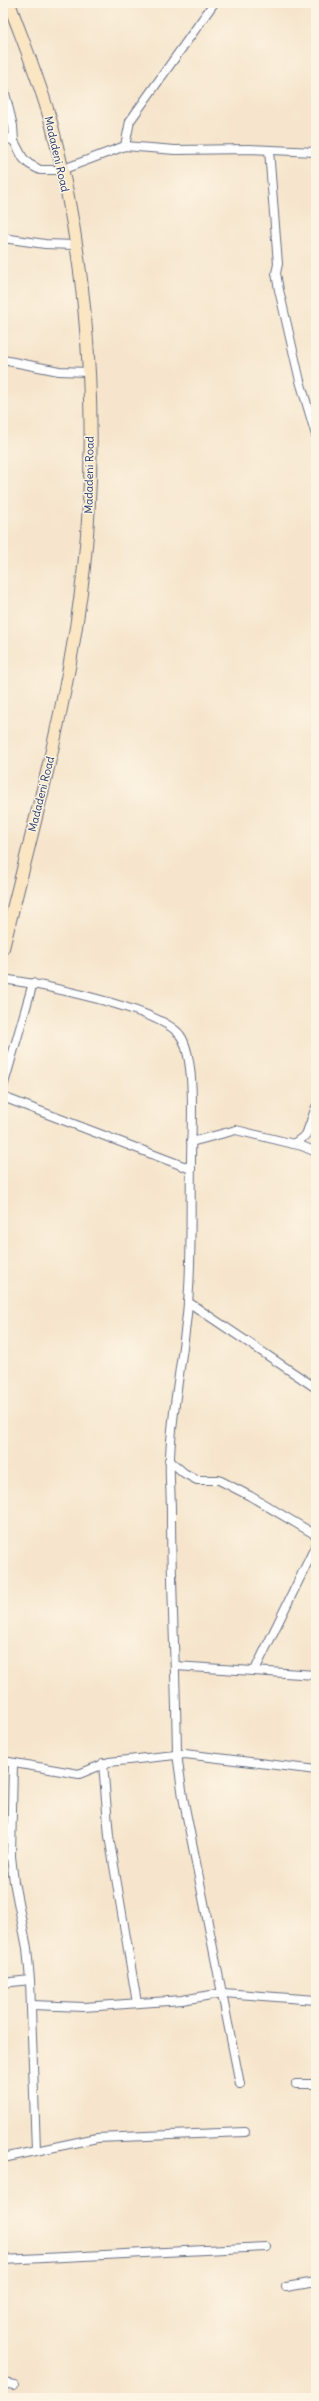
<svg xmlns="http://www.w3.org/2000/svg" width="319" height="2401" viewBox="0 0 319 2401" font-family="Delius,sans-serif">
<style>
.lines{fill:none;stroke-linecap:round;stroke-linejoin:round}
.street-casing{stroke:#686f84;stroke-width:10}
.secondary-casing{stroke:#686f84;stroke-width:14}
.street{stroke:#fff;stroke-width:8}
.secondary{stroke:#fbe6c4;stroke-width:12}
.labels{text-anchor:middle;stroke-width:3;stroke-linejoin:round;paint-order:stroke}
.street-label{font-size:11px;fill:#1b2f5e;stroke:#fcf5e5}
</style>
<rect width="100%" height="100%" fill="#fcf5e5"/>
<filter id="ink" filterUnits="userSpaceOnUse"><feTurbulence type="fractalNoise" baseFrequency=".025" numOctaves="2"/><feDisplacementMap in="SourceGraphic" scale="8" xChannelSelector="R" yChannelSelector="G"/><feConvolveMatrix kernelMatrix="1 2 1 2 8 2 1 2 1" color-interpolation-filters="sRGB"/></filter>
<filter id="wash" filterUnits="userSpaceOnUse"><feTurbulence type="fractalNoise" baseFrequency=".012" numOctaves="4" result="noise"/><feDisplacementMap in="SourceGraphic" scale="16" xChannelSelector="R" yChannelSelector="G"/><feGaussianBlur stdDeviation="0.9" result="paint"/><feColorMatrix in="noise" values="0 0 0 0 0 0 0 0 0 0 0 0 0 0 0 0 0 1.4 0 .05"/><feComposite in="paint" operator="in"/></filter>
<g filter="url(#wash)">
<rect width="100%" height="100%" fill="#f6e5cc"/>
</g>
<g filter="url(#ink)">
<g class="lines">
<!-- street casing -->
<g class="street-casing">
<g id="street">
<polyline points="3,85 13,126 14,141"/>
<polyline points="3,136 14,141 23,158 29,164 40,170 61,170 125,146 175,150 249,149 316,152"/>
<polyline points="125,146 130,121 214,3"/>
<polyline points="269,150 278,264 276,273 279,290 300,381 316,435"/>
<polyline points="3,238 45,244 75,245"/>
<polyline points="3,360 59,371 88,372"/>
<path d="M3,979C38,984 159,1008 180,1035C197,1059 191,1131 191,1161C190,1208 192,1256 188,1303C184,1355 172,1405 170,1457C169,1475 171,1494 171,1512C171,1593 176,1673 177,1754L183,1797L240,2084"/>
<polyline points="3,1087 33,983"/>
<polyline points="3,1097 191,1169"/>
<polyline points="191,1142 236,1130 302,1146 316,1152"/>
<polyline points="293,1144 306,1135 316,1107"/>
<polyline points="188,1302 316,1388"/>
<polyline points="169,1460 184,1473 197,1480 219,1480 250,1496 316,1535"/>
<polyline points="175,1666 316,1675"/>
<polyline points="255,1670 316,1545"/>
<polyline points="3,1761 79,1774 109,1762 185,1754 316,1770"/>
<polyline points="13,1763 11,1856 14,1882 27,1948 30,1980 36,2150"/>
<polyline points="103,1763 109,1836 137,2003"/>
<polyline points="3,1983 30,1980"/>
<polyline points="32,2005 84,2007 182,2000 223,1993 316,2000"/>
<polyline points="296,2084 316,2084"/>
<polyline points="3,2158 97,2138 245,2132"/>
<polyline points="3,2260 266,2247"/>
<polyline points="286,2287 316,2282"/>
<polyline points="3,2383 14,2385"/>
</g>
</g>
<!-- secondary casing -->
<g class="secondary-casing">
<path id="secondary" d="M3,948C30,841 59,735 76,627C102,466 93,284 52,126C41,84 24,44 9,3"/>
</g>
<!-- street -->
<use href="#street" class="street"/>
<!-- secondary -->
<use href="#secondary" class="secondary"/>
</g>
</g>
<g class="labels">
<!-- street labels -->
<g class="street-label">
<text transform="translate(57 154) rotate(77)" y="4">Madadeni Road</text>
<text transform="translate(89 475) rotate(-89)" y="4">Madadeni Road</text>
<text transform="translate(41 794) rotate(-76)" y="4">Madadeni Road</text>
</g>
</g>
<!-- margin -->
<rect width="319" height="2401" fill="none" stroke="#fcf5e5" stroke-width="16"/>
</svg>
